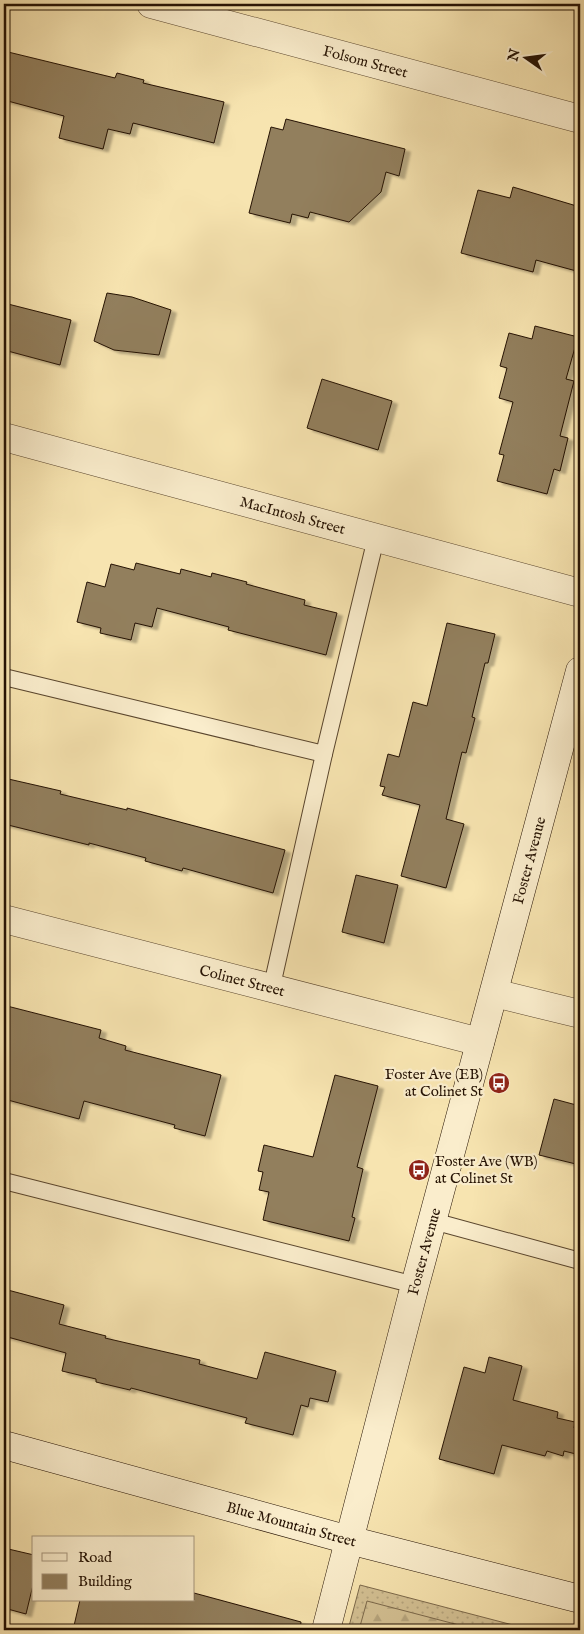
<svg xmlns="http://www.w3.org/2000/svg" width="584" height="1634" viewBox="0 0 584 1634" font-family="'IM FELL English',serif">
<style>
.grass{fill:url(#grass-dots);stroke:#7c694b}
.forest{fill:url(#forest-firs);stroke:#7c694b}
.building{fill:#927f5d;stroke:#251203;filter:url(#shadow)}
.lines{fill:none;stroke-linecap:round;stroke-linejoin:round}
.lane-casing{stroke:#5a462e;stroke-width:18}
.street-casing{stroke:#5a462e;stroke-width:29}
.secondary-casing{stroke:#251203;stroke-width:29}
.lane{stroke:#faedcc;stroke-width:16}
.street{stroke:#faedcc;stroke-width:28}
.secondary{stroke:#faedcc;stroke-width:28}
.labels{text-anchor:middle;stroke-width:4.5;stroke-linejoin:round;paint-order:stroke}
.street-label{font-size:15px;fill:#251203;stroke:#faedcc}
.poi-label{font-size:15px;fill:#251203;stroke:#faedcc;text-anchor:end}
</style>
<defs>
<pattern id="grass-dots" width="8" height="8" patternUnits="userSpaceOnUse" patternTransform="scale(1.25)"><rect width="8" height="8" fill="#d3c093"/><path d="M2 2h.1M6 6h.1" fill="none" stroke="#b5a47d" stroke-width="1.8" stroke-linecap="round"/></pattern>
<pattern id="forest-firs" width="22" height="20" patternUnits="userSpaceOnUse" patternTransform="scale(1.25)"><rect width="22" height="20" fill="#d3c093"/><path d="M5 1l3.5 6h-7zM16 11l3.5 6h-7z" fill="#b5a47d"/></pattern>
<filter id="shadow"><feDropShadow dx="5.5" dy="3" stdDeviation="1" flood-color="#0004"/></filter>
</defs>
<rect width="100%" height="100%" fill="#f7e4b0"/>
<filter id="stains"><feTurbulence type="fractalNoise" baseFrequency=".004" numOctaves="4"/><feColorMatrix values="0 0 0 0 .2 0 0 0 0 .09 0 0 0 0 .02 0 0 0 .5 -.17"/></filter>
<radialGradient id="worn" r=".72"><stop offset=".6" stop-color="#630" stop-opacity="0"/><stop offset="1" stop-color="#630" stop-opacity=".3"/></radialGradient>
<!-- grass -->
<polygon class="grass" points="360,1585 532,1630 348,1630"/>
<!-- forest -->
<polygon class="forest" points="367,1601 478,1630 359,1630"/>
<!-- building -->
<g class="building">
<polygon points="4,51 115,78 117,73 144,80 143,83 224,102 214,143 133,123 130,134 108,129 103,149 59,138 64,116 4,100"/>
<polygon points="286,119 405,149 399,176 386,172 381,192 349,222 310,212 308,218 292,214 290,223 249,213 271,127 283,130"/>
<polygon points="513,187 580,207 580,272 536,260 533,272 461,253 478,190 510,198"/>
<polygon points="107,293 132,297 171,310 159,355 114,350 94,341"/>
<polygon points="4,303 71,320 60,365 4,350"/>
<polygon points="535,326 578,337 566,379 574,381 560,436 568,438 560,471 554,469 547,494 497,481 504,455 499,454 513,402 499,398 507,368 500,366 509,333 532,339"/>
<polygon points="322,379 392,401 378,450 307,428"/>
<polygon points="136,563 180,574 181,569 211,577 212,573 247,582 246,584 305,600 304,605 337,613 326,655 228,630 229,627 157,608 152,627 135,623 131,640 100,633 101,628 77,622 87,582 105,587 111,564 134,570"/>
<polygon points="447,623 495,634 488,663 485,663 472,717 475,718 466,753 462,752 446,819 464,824 446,888 401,876 420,805 382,795 385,787 380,786 388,754 399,757 413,702 427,706"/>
<polygon points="4,778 61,791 60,794 127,810 127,808 285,850 273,893 183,868 182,871 145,861 146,858 89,843 89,845 4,824"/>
<polygon points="356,875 398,885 384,943 342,932"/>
<polygon points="7,1006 101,1030 99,1038 126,1046 125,1050 221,1075 205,1136 174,1128 175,1125 84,1101 79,1119 4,1099 4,1019"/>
<polygon points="335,1075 378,1086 357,1167 363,1169 352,1217 355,1218 349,1241 263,1220 269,1192 259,1190 263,1172 258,1171 264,1145 313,1157"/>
<polygon points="554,1099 580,1106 580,1165 539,1155"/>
<polygon points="4,1289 64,1305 59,1324 106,1336 105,1338 200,1360 199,1364 257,1379 265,1352 336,1371 328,1402 310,1398 308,1407 301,1405 293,1435 245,1423 247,1418 131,1388 130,1390 96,1382 96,1379 62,1371 66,1353 4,1336"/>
<polygon points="489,1357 522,1366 513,1400 558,1412 557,1418 575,1422 574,1428 580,1430 580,1455 564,1451 563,1456 547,1451 545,1456 502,1445 494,1474 439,1459 464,1367 485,1373"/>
<polygon points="4,1548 34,1555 34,1581 26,1614 4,1608"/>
<polygon points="194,1593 301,1622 300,1630 73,1630 80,1600 194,1600"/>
</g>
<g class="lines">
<!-- lane casing -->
<g class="lane-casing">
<g id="lane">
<polyline points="4,677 324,754"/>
<polyline points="271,990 324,754 376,538"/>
<polyline points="4,1181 415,1285"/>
<polyline points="433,1221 580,1261"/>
</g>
</g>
<!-- street casing -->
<g class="street-casing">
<g id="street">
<path id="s1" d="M151,4L580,119"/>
<path id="s2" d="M4,437L580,593"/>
<path id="s3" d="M4,919L480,1042"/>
<polyline points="494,993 580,1014"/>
</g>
</g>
<!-- secondary casing -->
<g class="secondary-casing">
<g id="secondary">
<path id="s4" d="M4,1445L349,1540L580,1599"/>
<path id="s5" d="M326,1630L415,1285L580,671"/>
</g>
</g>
<!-- lane -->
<use href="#lane" class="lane"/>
<!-- street -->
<use href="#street" class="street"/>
<!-- secondary -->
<use href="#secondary" class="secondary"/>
</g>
<!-- icons -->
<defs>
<g id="bus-disc" transform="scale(1.125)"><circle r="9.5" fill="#8f2418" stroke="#faedcc"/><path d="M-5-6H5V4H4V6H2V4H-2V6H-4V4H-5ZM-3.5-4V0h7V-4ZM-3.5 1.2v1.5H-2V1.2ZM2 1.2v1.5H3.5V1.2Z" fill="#fff"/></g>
</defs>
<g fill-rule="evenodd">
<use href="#bus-disc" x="499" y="1083"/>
<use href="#bus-disc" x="419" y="1170"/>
</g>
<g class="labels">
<!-- street labels -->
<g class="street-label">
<text dy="5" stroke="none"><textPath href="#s1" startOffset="222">Folsom Street</textPath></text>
<text dy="5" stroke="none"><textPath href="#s2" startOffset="299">MacIntosh Street</textPath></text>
<text dy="5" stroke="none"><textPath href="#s5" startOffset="796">Foster Avenue</textPath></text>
<text dy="5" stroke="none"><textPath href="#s3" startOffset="246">Colinet Street</textPath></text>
<text dy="5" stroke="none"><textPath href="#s5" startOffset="391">Foster Avenue</textPath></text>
<text dy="5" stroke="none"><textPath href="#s4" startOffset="298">Blue Mountain Street</textPath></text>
</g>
<!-- poi labels -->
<g class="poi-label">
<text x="483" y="1079">Foster Ave (EB)<tspan x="483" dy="17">at Colinet St</tspan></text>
<text x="435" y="1166" text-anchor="start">Foster Ave (WB)<tspan x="435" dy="17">at Colinet St</tspan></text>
</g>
</g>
<!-- margin -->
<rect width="584" height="1634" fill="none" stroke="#f7e4b0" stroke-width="20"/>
<rect x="5" y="5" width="574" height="1624" fill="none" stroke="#251203" stroke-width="2.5"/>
<rect x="10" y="10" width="564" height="1614" fill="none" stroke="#251203"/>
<!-- legend -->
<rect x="32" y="1536" width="162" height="65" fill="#faedcc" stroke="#a5957c"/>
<rect x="42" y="1553" width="25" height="8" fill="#faedcc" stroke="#a5957c"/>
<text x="78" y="1562" font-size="15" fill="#251203">Road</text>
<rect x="42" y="1574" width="25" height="15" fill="#927f5d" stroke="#a5957c"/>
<text x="78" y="1586" font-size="15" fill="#251203">Building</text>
<!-- north arrow -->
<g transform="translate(526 58) rotate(284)" stroke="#faedcc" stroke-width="4" paint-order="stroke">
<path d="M0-4L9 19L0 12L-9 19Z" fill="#251203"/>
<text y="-8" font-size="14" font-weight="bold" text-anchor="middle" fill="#251203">N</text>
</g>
<rect width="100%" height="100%" filter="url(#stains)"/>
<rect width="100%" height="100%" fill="url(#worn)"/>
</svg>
